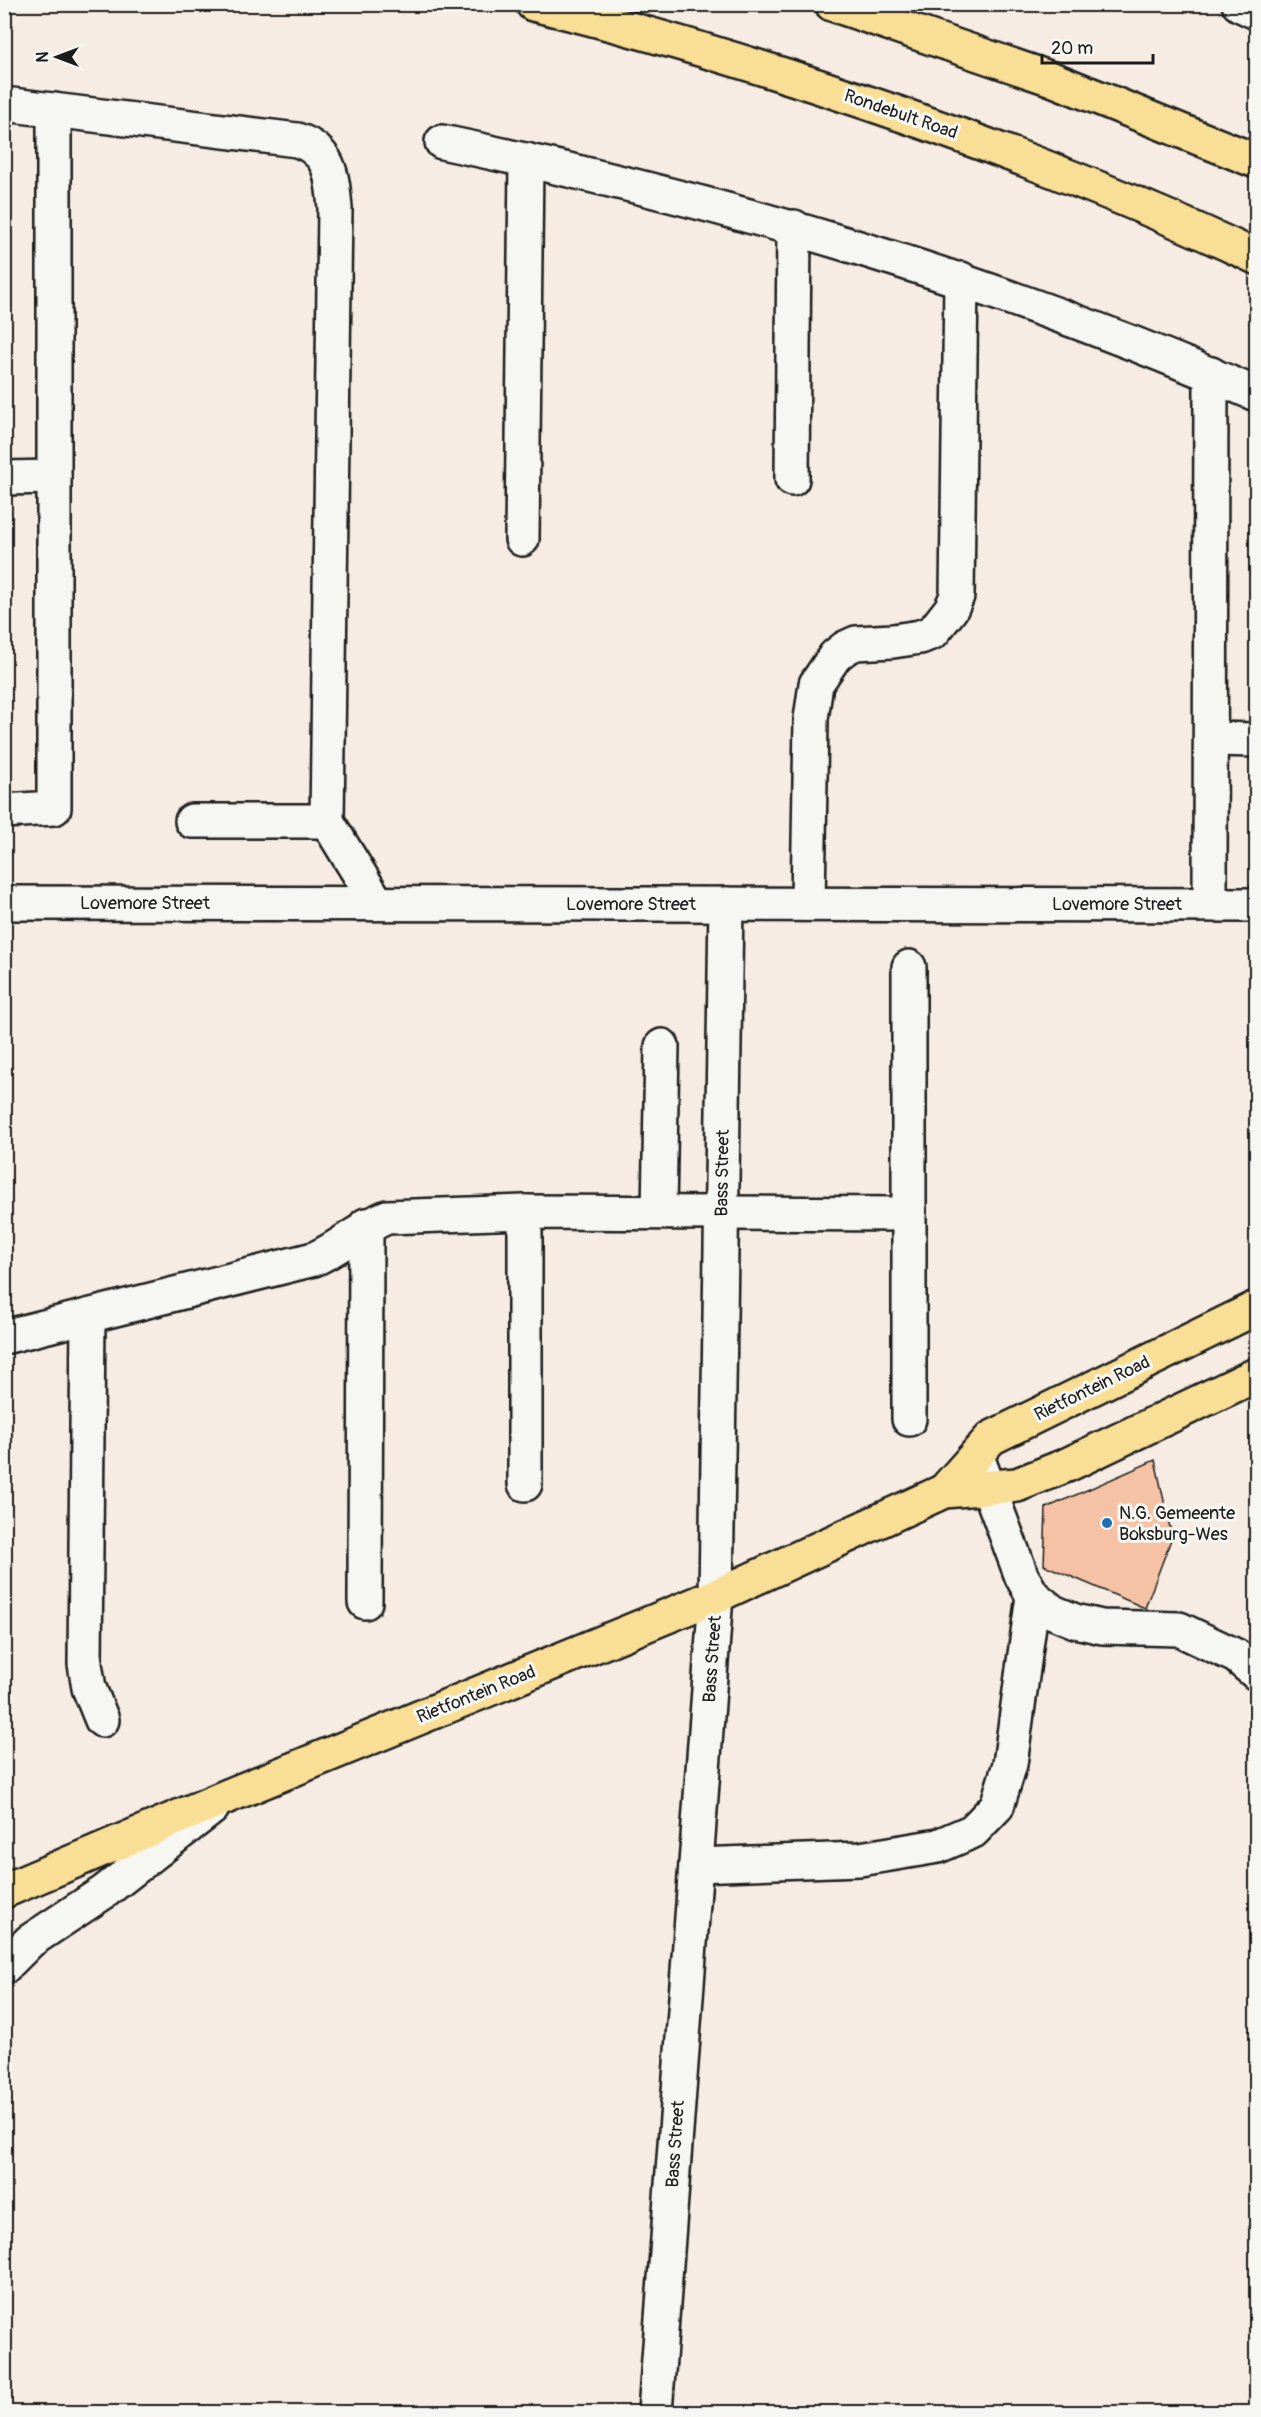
<svg xmlns="http://www.w3.org/2000/svg" width="1261" height="2417" viewBox="0 0 1261 2417" font-family="Pangolin,sans-serif">
<style>
.building{fill:#f5c2a5;stroke:#1c1c1c;stroke-width:1.5}
.lines{fill:none;stroke-linecap:round;stroke-linejoin:round}
.minor-casing{stroke:#1c1c1c;stroke-width:38}
.major-casing{stroke:#1c1c1c;stroke-width:38}
.minor{stroke:#f6f6f2;stroke-width:33}
.major{stroke:#f9df96;stroke-width:33}
.poi-dot{fill:#1f6fb2;stroke:#f6f6f2;stroke-width:2}
.labels{text-anchor:middle;stroke-width:6;stroke-linejoin:round;paint-order:stroke}
.street-label{font-size:18px;fill:#1c1c1c;stroke:#f6f6f2}
.poi-label{font-size:18px;fill:#1c1c1c;stroke:#f6f6f2;text-anchor:start}
</style>
<rect width="100%" height="100%" fill="#f6ece3"/>
<filter id="ink" filterUnits="userSpaceOnUse"><feTurbulence type="fractalNoise" baseFrequency=".0167" numOctaves="2"/><feDisplacementMap in="SourceGraphic" scale="12" xChannelSelector="R" yChannelSelector="G"/><feConvolveMatrix kernelMatrix="1 2 1 2 8 2 1 2 1" color-interpolation-filters="sRGB"/></filter>
<g filter="url(#ink)">
<!-- building -->
<polygon class="building" points="1155,1460 1172,1537 1145,1608 1044,1565 1046,1508"/>
<g class="lines">
<!-- minor casing -->
<g class="minor-casing">
<g id="minor">
<polyline points="1239,4 1256,12"/>
<path d="M4,104L297,140C331,151 332,176 335,208L327,821L377,903"/>
<path d="M442,142C725,201 991,279 1256,394"/>
<polyline points="4,478 54,477"/>
<polyline points="792,479 794,227"/>
<polyline points="522,539 526,160"/>
<polyline points="1211,739 1256,740"/>
<polyline points="4,811 54,808 54,110"/>
<polyline points="192,821 327,821"/>
<polyline points="4,903 1256,905"/>
<polyline points="808,904 811,719 816,684 835,656 845,648 856,643 893,641 920,637 933,632 951,609 957,596 961,279"/>
<polyline points="1210,904 1211,374"/>
<polyline points="525,1212 525,1484"/>
<polyline points="659,1212 662,1046"/>
<polyline points="88,1316 85,1664 89,1688 102,1720"/>
<path d="M4,1337L314,1259C340,1248 360,1228 387,1217L525,1212L909,1214"/>
<polyline points="909,1419 909,967"/>
<polyline points="979,1462 1022,1577 1033,1596 1053,1612 1075,1621 1102,1627 1179,1629 1236,1656 1256,1673"/>
<polyline points="365,1602 366,1225"/>
<polyline points="696,1865 860,1859 938,1846 973,1831 997,1806 1010,1764 1033,1596"/>
<polyline points="4,1967 30,1941 104,1892 212,1808"/>
<polyline points="655,2412 716,1596 726,904"/>
</g>
</g>
<!-- major casing -->
<g class="major-casing">
<g id="major">
<path d="M533,4C659,34 782,73 903,115C1023,157 1141,203 1256,257"/>
<polyline points="832,4 1052,79 1256,161"/>
<polyline points="944,1491 991,1438 1256,1308"/>
<polyline points="4,1891 228,1796 716,1596 944,1491 1017,1485 1067,1465 1256,1375"/>
</g>
</g>
<!-- minor -->
<use href="#minor" class="minor"/>
<!-- major -->
<use href="#major" class="major"/>
</g>
</g>
<!-- markers -->
<circle class="poi-dot" cx="1107" cy="1523" r="6"/>
<g class="labels">
<!-- street labels -->
<g class="street-label">
<text transform="translate(901 114) rotate(19)" y="6">Rondebult Road</text>
<text x="145" y="909">Lovemore Street</text>
<text x="631" y="910">Lovemore Street</text>
<text x="1117" y="910">Lovemore Street</text>
<text transform="translate(722 1173) rotate(-89)" y="6">Bass Street</text>
<text transform="translate(1092 1388) rotate(-26)" y="6">Rietfontein Road</text>
<text transform="translate(712 1659) rotate(-86)" y="6">Bass Street</text>
<text transform="translate(476 1694) rotate(-22)" y="6">Rietfontein Road</text>
<text transform="translate(675 2144) rotate(-86)" y="6">Bass Street</text>
</g>
<!-- poi labels -->
<g class="poi-label">
<text x="1119" y="1519">N.G. Gemeente<tspan x="1119" dy="21">Boksburg-Wes</tspan></text>
</g>
</g>
<!-- margin -->
<rect width="1261" height="2417" fill="none" stroke="#f6f6f2" stroke-width="24"/>
<rect x="12" y="12" width="1237" height="2393" fill="none" stroke="#1c1c1c" stroke-width="2" filter="url(#ink)"/>
<!-- north arrow -->
<g transform="translate(57 57) rotate(270)" stroke="#f6f6f2" stroke-width="4.5" paint-order="stroke">
<path d="M0-4.5L10 22L0 15L-10 22Z" fill="#1c1c1c"/>
<text y="-9" font-size="16" font-weight="bold" text-anchor="middle" fill="#1c1c1c">N</text>
</g>
<!-- scale -->
<path d="M1042 54v9h111v-9" fill="none" stroke="#1c1c1c" stroke-width="3"/>
<text x="1051" y="54" font-size="18" fill="#1c1c1c" stroke="#f6f6f2" stroke-width="4.5" paint-order="stroke">20 m</text>
</svg>
